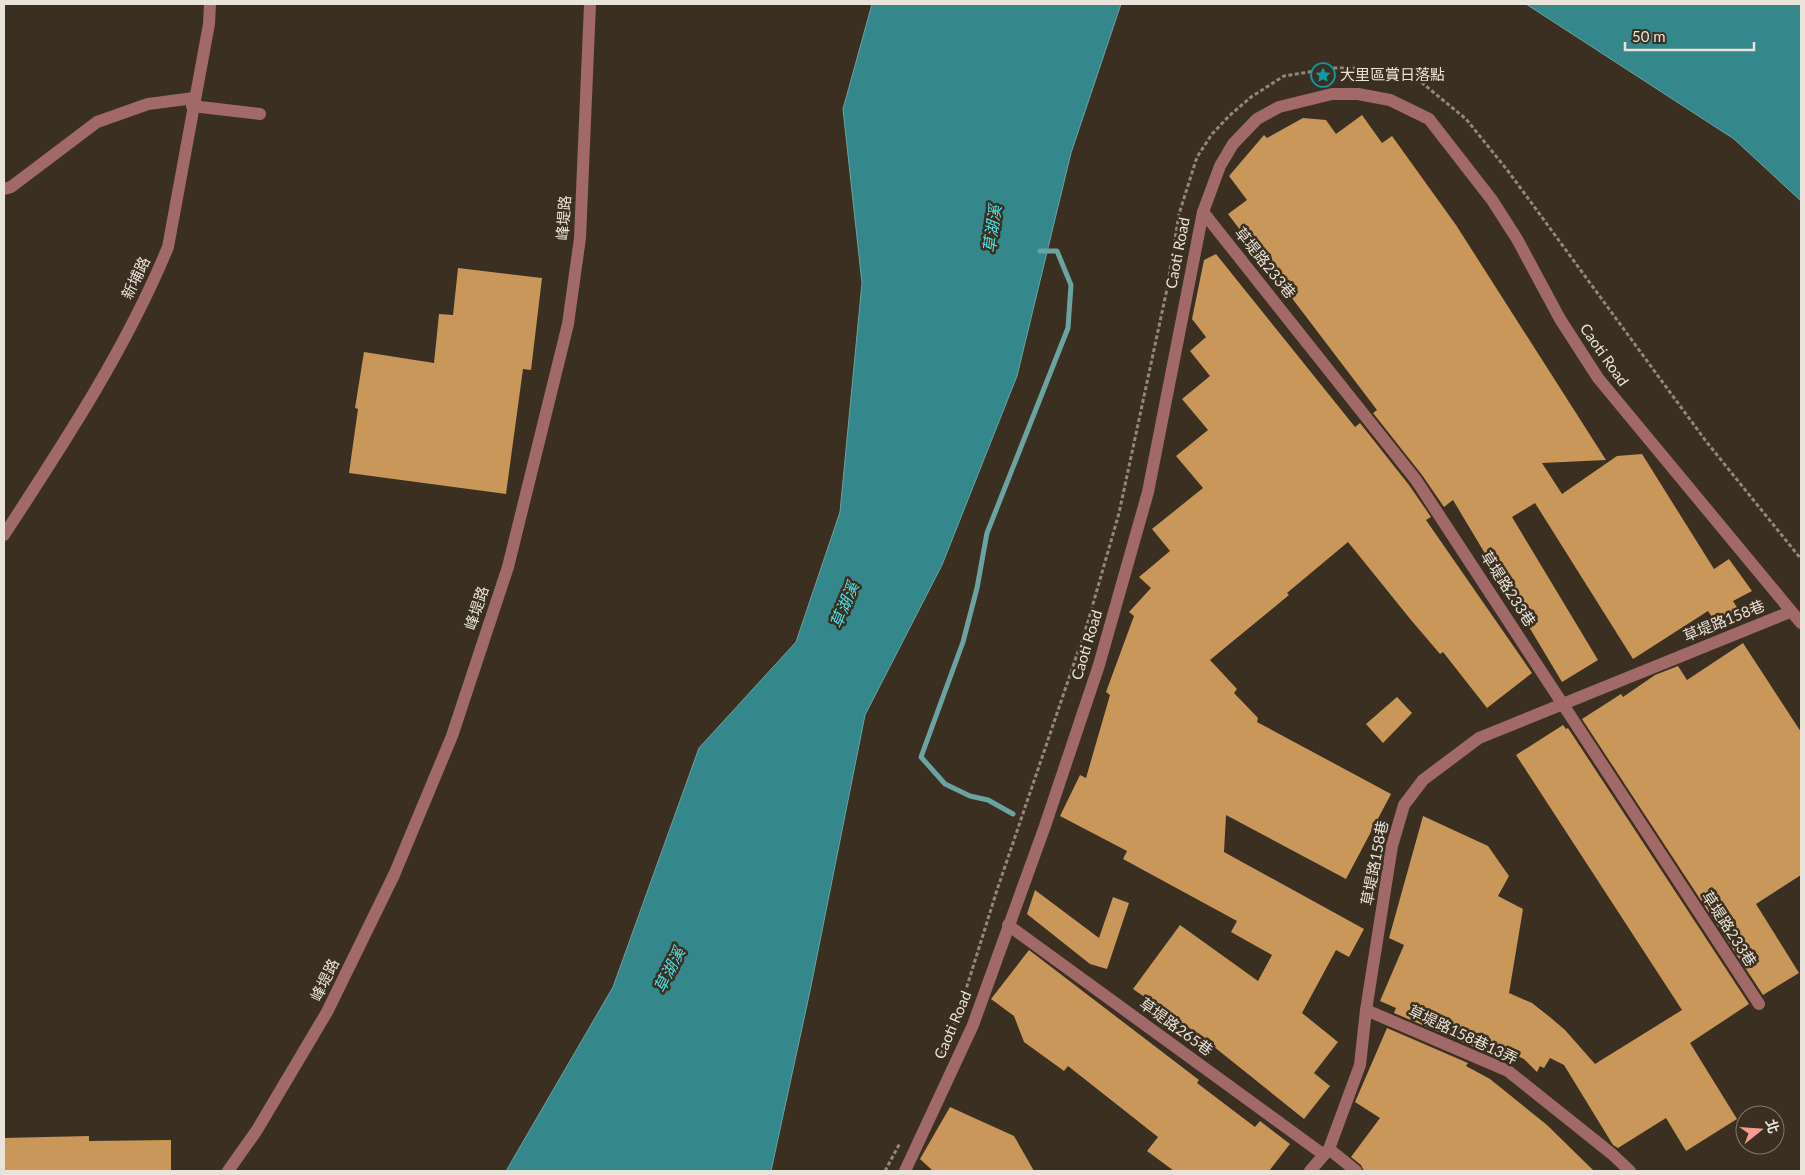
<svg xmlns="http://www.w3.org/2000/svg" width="1805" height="1175" viewBox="0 0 1805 1175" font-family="Lato,'Noto Sans TC',sans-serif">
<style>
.water{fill:#34878a;stroke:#6ba3a2}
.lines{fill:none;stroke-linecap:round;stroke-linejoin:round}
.stream{stroke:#6ba3a2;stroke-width:5}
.building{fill:#c89759}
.path{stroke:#91877c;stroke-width:3;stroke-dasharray:4 2.5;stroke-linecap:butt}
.minor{stroke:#a16967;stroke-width:12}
.labels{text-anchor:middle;stroke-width:5;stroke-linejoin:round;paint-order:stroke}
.poi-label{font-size:15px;fill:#eae3da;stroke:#3b2f21;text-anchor:start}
.street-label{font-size:15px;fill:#eae3da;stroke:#3b2f21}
.water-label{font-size:16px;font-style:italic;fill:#47e8ee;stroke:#3b2f21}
</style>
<rect width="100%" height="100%" fill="#3b2f21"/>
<!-- water -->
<g class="water">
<polygon points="872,4 1121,4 1071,153 1017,376 942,565 865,715 810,991 771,1171 506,1171 613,987 699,748 796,642 840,512 862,283 843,109"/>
<polygon points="1526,4 1801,4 1801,201 1734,139"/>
</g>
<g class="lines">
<!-- stream -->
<polyline class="stream" points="1013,814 988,800 970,796 945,784 921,757 963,642 977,588 987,533 1068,328 1071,285 1057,251 1040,251"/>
</g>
<!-- building -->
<g class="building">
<polygon points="1362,115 1382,143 1392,136 1456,225 1606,460 1542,463 1562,494 1617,456 1642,454 1714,569 1729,559 1752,591 1733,601 1738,609 1716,623 1708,611 1633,659 1535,503 1512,517 1598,660 1562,682 1453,500 1444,507 1422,475 1373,413 1377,410 1228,214 1247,200 1229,176 1264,135 1267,138 1303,118 1326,120 1336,134"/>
<polygon points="1216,254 1355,427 1360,423 1409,485 1431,517 1426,520 1532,673 1487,708 1443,652 1440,654 1411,620 1348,542 1287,593 1289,595 1210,660 1237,689 1234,693 1258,718 1257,722 1391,794 1346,879 1226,815 1224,852 1364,929 1349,957 1336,950 1302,1013 1338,1042 1314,1073 1330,1086 1304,1119 1198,1034 1133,989 1180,925 1258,981 1272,955 1231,932 1237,921 1123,859 1127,851 1060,816 1080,775 1086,778 1110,695 1106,692 1134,616 1129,612 1151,588 1139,577 1170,551 1152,529 1203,488 1176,456 1208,430 1182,399 1210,376 1190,351 1206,337 1192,319 1204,260"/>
<polygon points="458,268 542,278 531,370 523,369 506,494 349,473 358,409 355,408 364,352 434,363 439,314 453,315"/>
<polygon points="1743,643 1801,732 1801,875 1756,904 1799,973 1763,995 1582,719 1621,694 1623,697 1655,675 1678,666 1687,680"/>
<polygon points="1397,697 1412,713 1383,743 1366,724"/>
<polygon points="1563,725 1566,729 1568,728 1749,1004 1690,1043 1737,1119 1686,1151 1666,1118 1618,1148 1613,1145 1564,1065 1550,1058 1544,1068 1540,1066 1537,1072 1524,1059 1478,1038 1474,1047 1394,1013 1396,1008 1380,1001 1404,945 1389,938 1423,816 1488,846 1509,876 1498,896 1523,909 1509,993 1532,1003 1551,1018 1565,1030 1595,1064 1682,1010 1516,755"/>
<polygon points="1035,890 1099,938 1113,897 1129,903 1107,969 1090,964 1027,914"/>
<polygon points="1029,950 1199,1080 1197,1083 1255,1127 1260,1121 1290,1144 1269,1171 1174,1171 1147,1151 1158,1137 1068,1066 1064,1071 1024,1042 1014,1016 991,999"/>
<polygon points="1387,1028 1468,1063 1466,1066 1490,1079 1547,1125 1594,1171 1364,1171 1361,1165 1351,1157 1380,1118 1355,1102"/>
<polygon points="950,1107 1014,1136 1034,1171 933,1171 920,1159"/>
<polygon points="89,1136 89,1141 171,1140 171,1171 4,1171 4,1138"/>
</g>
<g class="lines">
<!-- path -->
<g class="path">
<polyline points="941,1054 958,1015 997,890 1087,625 1119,513 1167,289 1179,214 1197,157 1212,134 1229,116 1251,97 1284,76 1334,68 1389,68 1421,82 1466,119 1508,171 1705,440 1801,559"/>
<polyline points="885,1171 900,1143"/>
</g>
<!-- minor -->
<g class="minor">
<polyline points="192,106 260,114"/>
<polyline points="4,189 11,187 97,122 148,104 194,98"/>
<polyline points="1203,212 1416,480 1759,1004"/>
<path d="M4,535C64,443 126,349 168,247L209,24L210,4"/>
<polyline points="1008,925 1324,1155"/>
<polyline points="1366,1010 1508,1071 1612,1154 1630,1171"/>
<polyline points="1329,1149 1356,1171"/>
<polyline points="228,1171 257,1130 327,1012 394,875 452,736 508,567 568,324 580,238 590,4"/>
<polyline points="905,1171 973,1025 1045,826 1099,665 1148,492 1203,212 1220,166 1233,144 1257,119 1279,107 1332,94 1358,94 1390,100 1429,119 1492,200 1517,239 1560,319 1598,378 1801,623"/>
<polyline points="1310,1171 1329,1149 1360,1065 1366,1010 1392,846 1404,805 1423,780 1479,738 1790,612"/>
</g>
</g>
<!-- icons -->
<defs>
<g id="sight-ring" transform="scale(1.25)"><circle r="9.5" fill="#3b2f21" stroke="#0f9aa8" stroke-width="1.5"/><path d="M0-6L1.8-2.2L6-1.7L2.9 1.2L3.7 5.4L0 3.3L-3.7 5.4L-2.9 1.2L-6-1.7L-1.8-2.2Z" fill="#0f9aa8"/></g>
</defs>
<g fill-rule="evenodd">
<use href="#sight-ring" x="1323" y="75"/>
</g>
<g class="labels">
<!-- poi labels -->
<g class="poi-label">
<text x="1340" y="80">大里區賞日落點</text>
</g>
<!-- street labels -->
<g class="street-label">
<text transform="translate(564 218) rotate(-86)" y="5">峰堤路</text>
<text transform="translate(1178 253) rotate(-79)" y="5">Caoti Road</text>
<text transform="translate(1265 263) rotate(51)" y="5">草堤路233巷</text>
<text transform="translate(136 278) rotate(-64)" y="5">新埔路</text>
<text transform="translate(1604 355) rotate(55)" y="5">Caoti Road</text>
<text transform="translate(1508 589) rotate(57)" y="5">草堤路233巷</text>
<text transform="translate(477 608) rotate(-72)" y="5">峰堤路</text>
<text transform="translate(1724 621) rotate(-22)" y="5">草堤路158巷</text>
<text transform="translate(1087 645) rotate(-73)" y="5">Caoti Road</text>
<text transform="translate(1375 863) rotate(-79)" y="5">草堤路158巷</text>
<text transform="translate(1729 929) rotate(57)" y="5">草堤路233巷</text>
<text transform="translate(325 980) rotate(-64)" y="5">峰堤路</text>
<text transform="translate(953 1025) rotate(-67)" y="5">Caoti Road</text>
<text transform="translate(1176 1027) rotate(36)" y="5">草堤路265巷</text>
<text transform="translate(1463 1035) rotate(25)" y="5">草堤路158巷13弄</text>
</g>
<!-- water labels -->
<g class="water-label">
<text transform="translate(992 229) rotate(-82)" y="6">草湖溪</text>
<text transform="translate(844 605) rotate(-67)" y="6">草湖溪</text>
<text transform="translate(669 970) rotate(-63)" y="6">草湖溪</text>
</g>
</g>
<!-- border -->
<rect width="1805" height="1175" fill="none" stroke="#eae3da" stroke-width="10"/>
<!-- north arrow -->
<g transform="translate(1760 1130) rotate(73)"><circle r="24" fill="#3b2f21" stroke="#81776b"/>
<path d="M0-4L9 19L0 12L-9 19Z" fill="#f49d8c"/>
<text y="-8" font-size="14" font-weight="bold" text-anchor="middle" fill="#eae3da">北</text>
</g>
<!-- scale -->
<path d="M1625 42v8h129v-8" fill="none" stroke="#eae3da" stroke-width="2.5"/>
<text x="1632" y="42" font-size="15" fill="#eae3da" stroke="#3b2f21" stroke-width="4" paint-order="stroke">50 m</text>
</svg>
